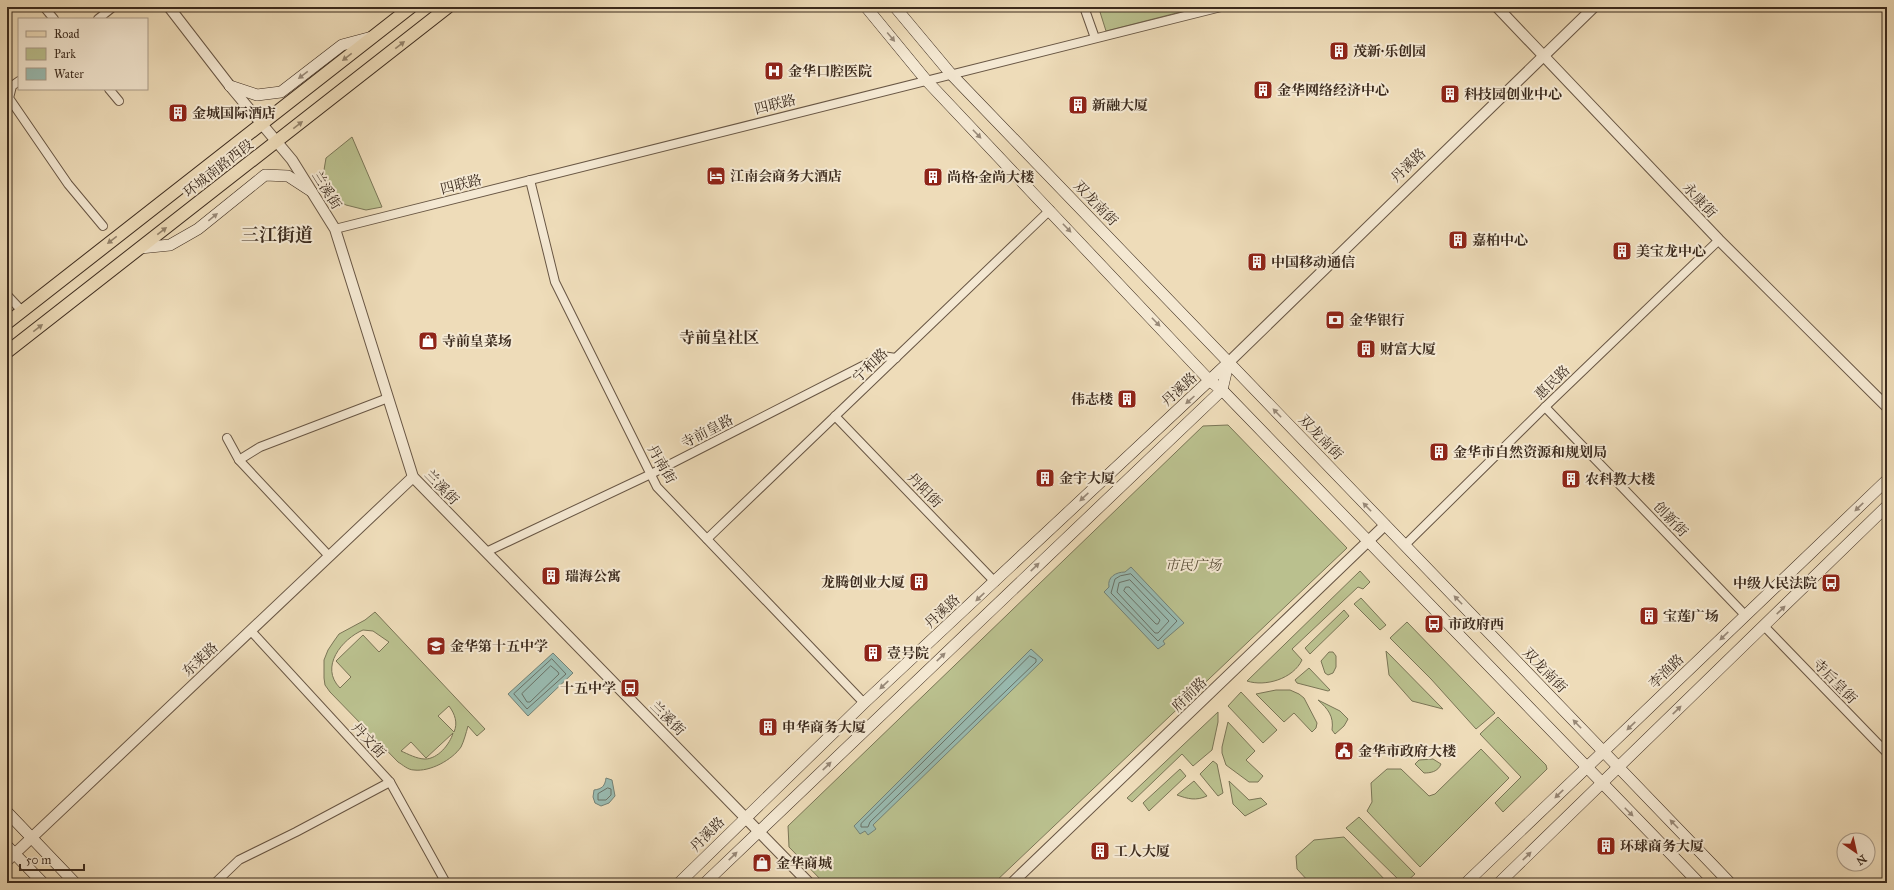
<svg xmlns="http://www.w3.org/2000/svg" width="1894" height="890" viewBox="0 0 1894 890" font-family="'IM FELL Great Primer','Noto Serif SC',serif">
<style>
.green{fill:#bac08e;stroke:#7a7556;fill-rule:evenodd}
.water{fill:#99bbb1;stroke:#738176}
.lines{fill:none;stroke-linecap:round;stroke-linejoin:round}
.shore{stroke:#6a7267;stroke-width:1}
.minor-casing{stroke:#685644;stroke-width:10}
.tertiary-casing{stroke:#685644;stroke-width:12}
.secondary-casing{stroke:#3b2a1d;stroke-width:12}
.primary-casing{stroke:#3b2a1d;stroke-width:14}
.minor{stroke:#f4e8d2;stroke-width:8}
.tertiary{stroke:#f4e8d2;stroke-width:10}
.secondary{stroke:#f4e8d2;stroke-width:11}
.primary{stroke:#eedcb9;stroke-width:12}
.oneway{fill:#988978}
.oneway2{fill:#94836b}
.labels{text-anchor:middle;stroke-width:4;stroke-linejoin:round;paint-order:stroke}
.poi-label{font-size:14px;font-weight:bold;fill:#3b2a1d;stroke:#f4e8d2;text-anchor:start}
.street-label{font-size:14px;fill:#3b2a1d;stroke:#f4e8d2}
.park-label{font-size:14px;font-style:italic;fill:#5b5039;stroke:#f4e8d2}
.quarter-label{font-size:16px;font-weight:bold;fill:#3b2a1d;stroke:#f4e8d2}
.district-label{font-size:18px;font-weight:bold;fill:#3b2a1d;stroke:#f4e8d2}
</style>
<rect width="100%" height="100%" fill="#eedcb9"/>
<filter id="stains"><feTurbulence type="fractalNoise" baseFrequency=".005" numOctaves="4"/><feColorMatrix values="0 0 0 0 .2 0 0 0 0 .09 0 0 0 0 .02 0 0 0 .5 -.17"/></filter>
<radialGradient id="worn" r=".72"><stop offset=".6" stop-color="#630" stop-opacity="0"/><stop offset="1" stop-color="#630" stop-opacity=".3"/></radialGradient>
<!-- green -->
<g class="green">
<polygon points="1107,7 1200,7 1106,31 1100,12"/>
<polygon points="352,137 382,207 366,210 346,205 336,199 323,176 326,158"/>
<polygon points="1228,425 1347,548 994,883 824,883 789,847 788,826 1203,426"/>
<path d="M1360,571L1370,582L1363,589L1358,587L1292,649L1302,660C1293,679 1265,687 1247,681Z"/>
<polygon points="1361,598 1386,625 1380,630 1354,604"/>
<polygon points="1344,610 1349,616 1310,654 1305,648"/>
<path d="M375,612L485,729L477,736L468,726C466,733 464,741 461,747C452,760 430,772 414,770C408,770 403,765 398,762L330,692L325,685L324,678V660L328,650L334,641L339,634L365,620ZM363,630L373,631L389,642L379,652L363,635L336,661L351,677L340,688C319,667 342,639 363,630ZM449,706C455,714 458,723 454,732L438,716ZM453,733C450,744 438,759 425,759C417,759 408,754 401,751L411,742L426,758Z"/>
<polygon points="1407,622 1495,713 1476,729 1431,679 1390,638"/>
<polygon points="1386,651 1443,709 1412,701 1389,675"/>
<polygon points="1329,652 1333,652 1336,656 1336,667 1333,673 1328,675 1325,673 1321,661"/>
<polygon points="1309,668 1330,690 1328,691 1297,683 1295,680"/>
<polygon points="1276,690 1290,690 1299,694 1304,698 1317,723 1316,728 1312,732 1294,713 1284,722 1256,694"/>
<polygon points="1241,692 1277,730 1263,743 1228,706"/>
<path d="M1318,700L1340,711L1348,719L1344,726L1335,734L1332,730C1334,716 1328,709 1318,700Z"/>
<polygon points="1218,712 1218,722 1212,750 1193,766 1182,754 1132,802 1127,798"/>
<polygon points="1498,717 1546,765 1547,769 1503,812 1495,803 1521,777 1480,734"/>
<polygon points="1228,722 1255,751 1246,760 1263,776 1258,782 1249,782 1226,765 1222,753 1222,747"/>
<polygon points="1481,749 1509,778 1420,867 1367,811 1372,802 1371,783 1387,769 1401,769 1429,796 1435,794"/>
<path d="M1433,759L1441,764C1438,772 1430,773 1424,773L1415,764L1419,760Z"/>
<polygon points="1213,761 1217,764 1223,793 1218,796 1200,774"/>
<polygon points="1180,769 1186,776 1149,811 1143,803"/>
<path d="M1194,781L1207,796C1196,801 1188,799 1177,795Z"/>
<polygon points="1229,781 1249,800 1261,798 1267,804 1245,816 1233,804"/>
<polygon points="1359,817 1415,874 1405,883 1402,883 1346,828"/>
<polygon points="1344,837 1388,883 1310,883 1297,869 1296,856 1314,840"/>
</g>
<!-- water -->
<g class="water">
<path d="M1131,567L1184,623L1163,641L1165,644L1158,649L1104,592L1109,587C1107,577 1116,572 1125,572Z"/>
<polygon points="1031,649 1043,660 873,825 876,829 868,835 865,831 860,834 854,826"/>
<polygon points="553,653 573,673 528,716 508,694"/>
<path d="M606,778L612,780L615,796L609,803L601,806L595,803L593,797L594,790C602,789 605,786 606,778Z"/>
</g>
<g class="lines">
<!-- shore -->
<g class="shore">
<polygon points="1131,574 1177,621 1158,641 1111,593 1115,579 1120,576"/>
<polygon points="1130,580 1169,621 1158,633 1155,633 1117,592 1119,583"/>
<polygon points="1126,587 1129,587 1160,620 1158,624 1156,624 1124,591"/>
<polygon points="1030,656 1036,659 1036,662 870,822 868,827 861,827 861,824"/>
<polygon points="552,659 566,674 527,709 514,694"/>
<polygon points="551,666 558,672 559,674 530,702 527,702 522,694"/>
<polygon points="608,788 611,789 611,795 606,800 598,800 598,794"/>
</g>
<!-- minor casing -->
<g class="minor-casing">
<g id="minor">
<polyline points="44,7 54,19"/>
<polyline points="1084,7 1095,38"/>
<polyline points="98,19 113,7"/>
<polyline points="19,81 12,86 9,98 68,184 103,226"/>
<polyline points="109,89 119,101"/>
<polyline points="530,180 555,282 657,487 864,703"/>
<polyline points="335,229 1221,7"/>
<polyline points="7,295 22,311"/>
<polyline points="1545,407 1745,615"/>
<polyline points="835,416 995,582"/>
<polyline points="227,438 239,460 329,556"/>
<polyline points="239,460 260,447 388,398"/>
<polyline points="707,539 1050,210"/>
<polyline points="1405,545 1545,407 1719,240"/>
<polyline points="486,552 651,474 882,356 896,358"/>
<polyline points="1764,626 1887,753"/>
<polyline points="251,631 390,782 446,883"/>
<polyline points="215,883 239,860 296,832 390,782"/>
</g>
</g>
<!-- tertiary casing -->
<g class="tertiary-casing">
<g id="tertiary">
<polyline points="169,7 230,86 292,160 335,229 413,477 809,883"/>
<polyline points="1497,7 1719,240 1887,407"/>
<polyline points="1228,363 1594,7"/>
<polyline points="7,861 413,477"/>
<polyline points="1012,883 1385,525"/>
</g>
</g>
<!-- secondary casing -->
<g class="secondary-casing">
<g id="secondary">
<polyline points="866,7 926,80 1210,381 1222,390 1699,883"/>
<polyline points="895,7 951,74 1730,883"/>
<polyline points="230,86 257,95 281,92 342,45 372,37"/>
<polyline points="140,248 170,245 198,229 265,175 288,176 311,191"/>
<polyline points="7,812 75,883"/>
<polyline points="7,846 43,883"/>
<polyline points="679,883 864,703 1228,363"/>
<polyline points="705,883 1222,390 1228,364"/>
<polyline points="1466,883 1887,480"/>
<polyline points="1499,883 1887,506"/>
</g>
</g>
<!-- primary casing -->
<g class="primary-casing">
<g id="primary">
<polyline points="7,323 411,7"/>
<polyline points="7,352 448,7"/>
</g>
</g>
<!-- minor -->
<use href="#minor" class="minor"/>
<!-- tertiary -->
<use href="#tertiary" class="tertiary"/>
<!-- secondary -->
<use href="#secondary" class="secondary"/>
<!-- primary -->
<use href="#primary" class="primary"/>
</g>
<!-- one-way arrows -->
<defs><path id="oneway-solid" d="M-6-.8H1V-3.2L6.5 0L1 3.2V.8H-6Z"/></defs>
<g class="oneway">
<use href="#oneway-solid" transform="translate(891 37) rotate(50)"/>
<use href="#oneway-solid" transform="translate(303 75) rotate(143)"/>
<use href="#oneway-solid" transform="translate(977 134) rotate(46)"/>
<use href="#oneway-solid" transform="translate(213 217) rotate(-39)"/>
<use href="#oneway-solid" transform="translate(1067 228) rotate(46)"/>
<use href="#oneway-solid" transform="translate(1156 322) rotate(46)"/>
<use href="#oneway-solid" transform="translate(1190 400) rotate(138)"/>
<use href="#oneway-solid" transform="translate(1277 413) rotate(-134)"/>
<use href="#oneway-solid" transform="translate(1084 497) rotate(137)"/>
<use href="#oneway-solid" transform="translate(1367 507) rotate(-134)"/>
<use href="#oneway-solid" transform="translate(1859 507) rotate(136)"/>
<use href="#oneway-solid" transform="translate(1035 567) rotate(-44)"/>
<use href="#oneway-solid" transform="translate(980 597) rotate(137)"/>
<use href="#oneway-solid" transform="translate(1458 600) rotate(-134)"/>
<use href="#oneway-solid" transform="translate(1781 610) rotate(-44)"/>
<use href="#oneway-solid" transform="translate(1724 636) rotate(136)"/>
<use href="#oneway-solid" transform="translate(941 657) rotate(-44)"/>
<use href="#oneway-solid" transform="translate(884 685) rotate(137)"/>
<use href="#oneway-solid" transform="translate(1677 710) rotate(-44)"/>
<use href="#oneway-solid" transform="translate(1577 724) rotate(-134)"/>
<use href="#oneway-solid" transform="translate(1631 726) rotate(136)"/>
<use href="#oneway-solid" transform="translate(827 766) rotate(-44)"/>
<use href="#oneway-solid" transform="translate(1559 794) rotate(136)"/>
<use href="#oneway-solid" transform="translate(1629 812) rotate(45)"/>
<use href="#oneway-solid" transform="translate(1674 824) rotate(-134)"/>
<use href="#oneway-solid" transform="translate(733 856) rotate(-44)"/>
<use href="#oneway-solid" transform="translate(1527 856) rotate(-44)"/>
</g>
<g class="oneway2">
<use href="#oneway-solid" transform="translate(400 45) rotate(-38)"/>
<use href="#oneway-solid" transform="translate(347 57) rotate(142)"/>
<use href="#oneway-solid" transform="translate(298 125) rotate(-38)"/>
<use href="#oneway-solid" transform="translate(162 231) rotate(-38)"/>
<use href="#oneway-solid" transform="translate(112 240) rotate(142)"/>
<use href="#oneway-solid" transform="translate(38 328) rotate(-38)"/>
</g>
<!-- icons -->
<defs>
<g id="building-square" transform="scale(1)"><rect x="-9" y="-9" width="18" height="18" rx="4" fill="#8f2418" stroke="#f4e8d2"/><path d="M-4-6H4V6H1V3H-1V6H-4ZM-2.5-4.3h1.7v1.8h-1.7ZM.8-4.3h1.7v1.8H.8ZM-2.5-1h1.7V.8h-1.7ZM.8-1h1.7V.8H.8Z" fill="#fff"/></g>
<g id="hospital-square" transform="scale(1)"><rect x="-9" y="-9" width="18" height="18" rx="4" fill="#8f2418" stroke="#f4e8d2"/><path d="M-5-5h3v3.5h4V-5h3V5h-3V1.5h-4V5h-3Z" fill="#fff"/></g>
<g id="hotel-square" transform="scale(1)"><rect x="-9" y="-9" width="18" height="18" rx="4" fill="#8f2418" stroke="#f4e8d2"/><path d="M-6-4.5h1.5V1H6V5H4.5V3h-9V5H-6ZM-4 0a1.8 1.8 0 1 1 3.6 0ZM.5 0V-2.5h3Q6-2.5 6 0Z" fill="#fff"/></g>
<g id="bank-square" transform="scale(1)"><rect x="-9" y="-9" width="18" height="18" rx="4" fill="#8f2418" stroke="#f4e8d2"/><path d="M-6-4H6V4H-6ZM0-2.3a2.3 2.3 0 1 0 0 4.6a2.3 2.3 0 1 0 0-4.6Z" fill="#fff"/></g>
<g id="shop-square" transform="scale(1)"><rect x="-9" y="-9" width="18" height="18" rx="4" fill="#8f2418" stroke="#f4e8d2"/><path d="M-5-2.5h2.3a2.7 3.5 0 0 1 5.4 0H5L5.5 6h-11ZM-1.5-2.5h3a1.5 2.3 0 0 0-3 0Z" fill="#fff"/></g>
<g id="bus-square" transform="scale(1)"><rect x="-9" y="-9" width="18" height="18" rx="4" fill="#8f2418" stroke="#f4e8d2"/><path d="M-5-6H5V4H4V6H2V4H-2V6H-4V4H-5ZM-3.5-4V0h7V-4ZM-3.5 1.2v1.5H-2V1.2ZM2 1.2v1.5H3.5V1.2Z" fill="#fff"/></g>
<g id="school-square" transform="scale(1)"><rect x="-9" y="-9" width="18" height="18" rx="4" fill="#8f2418" stroke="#f4e8d2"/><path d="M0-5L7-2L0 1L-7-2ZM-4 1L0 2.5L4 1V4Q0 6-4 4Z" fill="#fff"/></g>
<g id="civic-square" transform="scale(1)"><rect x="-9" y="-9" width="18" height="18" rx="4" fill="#8f2418" stroke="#f4e8d2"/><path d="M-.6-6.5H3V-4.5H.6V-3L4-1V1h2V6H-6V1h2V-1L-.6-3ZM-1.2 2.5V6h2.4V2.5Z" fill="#fff"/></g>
</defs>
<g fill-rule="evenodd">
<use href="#building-square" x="1339" y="51"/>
<use href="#hospital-square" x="774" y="71"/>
<use href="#building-square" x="1263" y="90"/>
<use href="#building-square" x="1450" y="94"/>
<use href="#building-square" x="1078" y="105"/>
<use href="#building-square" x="178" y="113"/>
<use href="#hotel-square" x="716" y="176"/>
<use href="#building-square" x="933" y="177"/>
<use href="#building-square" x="1458" y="240"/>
<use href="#building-square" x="1622" y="251"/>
<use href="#building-square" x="1257" y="262"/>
<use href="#bank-square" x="1335" y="320"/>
<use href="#shop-square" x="428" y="341"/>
<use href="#building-square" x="1366" y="349"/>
<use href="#building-square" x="1127" y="399"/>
<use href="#building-square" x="1439" y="452"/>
<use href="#building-square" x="1045" y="478"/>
<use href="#building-square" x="1571" y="479"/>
<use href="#building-square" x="551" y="576"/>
<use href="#building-square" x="919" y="582"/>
<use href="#bus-square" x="1831" y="583"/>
<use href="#building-square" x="1649" y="616"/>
<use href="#bus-square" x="1434" y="624"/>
<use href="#school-square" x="436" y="646"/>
<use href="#building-square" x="873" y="653"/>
<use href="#bus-square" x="630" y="688"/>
<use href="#building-square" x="768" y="727"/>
<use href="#civic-square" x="1344" y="751"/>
<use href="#building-square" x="1606" y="846"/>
<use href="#building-square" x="1100" y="851"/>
<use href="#shop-square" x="762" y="863"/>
</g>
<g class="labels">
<!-- poi labels -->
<g class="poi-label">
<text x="1353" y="56">茂新·乐创园</text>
<text x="788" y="76">金华口腔医院</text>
<text x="1277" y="95">金华网络经济中心</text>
<text x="1464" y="99">科技园创业中心</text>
<text x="1092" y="110">新融大厦</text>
<text x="192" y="118">金城国际酒店</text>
<text x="730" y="181">江南会商务大酒店</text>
<text x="947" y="182">尚格·金尚大楼</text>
<text x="1472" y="245">嘉柏中心</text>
<text x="1636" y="256">美宝龙中心</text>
<text x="1271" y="267">中国移动通信</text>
<text x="1349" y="325">金华银行</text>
<text x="442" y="346">寺前皇菜场</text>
<text x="1380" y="354">财富大厦</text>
<text x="1113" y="404" text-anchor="end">伟志楼</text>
<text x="1453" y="457">金华市自然资源和规划局</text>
<text x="1059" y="483">金宇大厦</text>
<text x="1585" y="484">农科教大楼</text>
<text x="565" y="581">瑞海公寓</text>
<text x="905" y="587" text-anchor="end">龙腾创业大厦</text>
<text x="1817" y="588" text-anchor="end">中级人民法院</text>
<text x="1663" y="621">宝莲广场</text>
<text x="1448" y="629">市政府西</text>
<text x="450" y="651">金华第十五中学</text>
<text x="887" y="658">壹号院</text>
<text x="616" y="693" text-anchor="end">十五中学</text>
<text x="782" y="732">申华商务大厦</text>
<text x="1358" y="756">金华市政府大楼</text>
<text x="1620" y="851">环球商务大厦</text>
<text x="1114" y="856">工人大厦</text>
<text x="776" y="868">金华商城</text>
</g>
<!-- street labels -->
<g class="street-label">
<text transform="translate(775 104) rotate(-14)" y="5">四联路</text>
<text transform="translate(1408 165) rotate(-44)" y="5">丹溪路</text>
<text transform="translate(218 168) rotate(-38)" y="5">环城南路西段</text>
<text transform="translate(461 184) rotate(-14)" y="5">四联路</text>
<text transform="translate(327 190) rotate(58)" y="5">兰溪街</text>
<text transform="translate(1700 200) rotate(47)" y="5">永康街</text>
<text transform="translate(1096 203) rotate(46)" y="5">双龙南街</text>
<text transform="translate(870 365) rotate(-44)" y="5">宁和路</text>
<text transform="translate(1552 382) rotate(-44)" y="5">惠民路</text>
<text transform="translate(1179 389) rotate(-42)" y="5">丹溪路</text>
<text transform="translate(707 431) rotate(-27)" y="5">寺前皇路</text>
<text transform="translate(1321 437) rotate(46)" y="5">双龙南街</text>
<text transform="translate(662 464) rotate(60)" y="5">丹南街</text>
<text transform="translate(442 487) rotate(46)" y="5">兰溪街</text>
<text transform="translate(925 490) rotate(46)" y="5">丹阳街</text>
<text transform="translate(1671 519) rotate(46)" y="5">创新街</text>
<text transform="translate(942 611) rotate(-43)" y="5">丹溪路</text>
<text transform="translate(200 659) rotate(-43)" y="5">东莱路</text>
<text transform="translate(1545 670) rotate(46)" y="5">双龙南街</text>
<text transform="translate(1666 671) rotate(-44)" y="5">李渔路</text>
<text transform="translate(1835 681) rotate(46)" y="5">寺后皇街</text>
<text transform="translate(1189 694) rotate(-44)" y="5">府前路</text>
<text transform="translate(668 718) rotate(45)" y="5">兰溪街</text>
<text transform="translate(369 740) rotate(47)" y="5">丹文街</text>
<text transform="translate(707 834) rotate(-45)" y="5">丹溪路</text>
</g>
<!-- park labels -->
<g class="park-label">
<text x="1193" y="570">市民广场</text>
</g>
<!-- quarter labels -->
<g class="quarter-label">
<text x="719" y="343">寺前皇社区</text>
</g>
<!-- district labels -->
<g class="district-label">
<text x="277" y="241">三江街道</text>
</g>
</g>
<!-- margin -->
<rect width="1894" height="890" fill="none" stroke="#eedcb9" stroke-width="24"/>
<rect x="8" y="8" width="1878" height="874" fill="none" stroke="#3b2a1d" stroke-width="2"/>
<rect x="12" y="12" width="1870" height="866" fill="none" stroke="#3b2a1d"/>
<!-- legend -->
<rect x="18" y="18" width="130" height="72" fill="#f4e8d2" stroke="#aa9c8a"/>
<rect x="26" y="31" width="20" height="6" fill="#eedcb9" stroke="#aa9c8a"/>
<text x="54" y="38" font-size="12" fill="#3b2a1d">Road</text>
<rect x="26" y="48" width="20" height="12" fill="#bac08e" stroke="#aa9c8a"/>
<text x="54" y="58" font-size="12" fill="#3b2a1d">Park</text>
<rect x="26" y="68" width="20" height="12" fill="#99bbb1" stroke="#aa9c8a"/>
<text x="54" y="78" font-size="12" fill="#3b2a1d">Water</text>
<!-- north arrow -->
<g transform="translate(1856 852) rotate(146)"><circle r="19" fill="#f4e8d2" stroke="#aa9c8a"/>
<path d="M0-3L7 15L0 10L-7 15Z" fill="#8f2418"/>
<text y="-6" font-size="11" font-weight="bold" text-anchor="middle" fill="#3b2a1d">N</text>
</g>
<!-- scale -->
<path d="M20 864v6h64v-6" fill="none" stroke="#3b2a1d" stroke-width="2"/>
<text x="26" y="864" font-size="12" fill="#3b2a1d" stroke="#f4e8d2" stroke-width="3" paint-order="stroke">50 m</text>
<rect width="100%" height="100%" filter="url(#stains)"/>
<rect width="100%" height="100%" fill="url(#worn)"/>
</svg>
